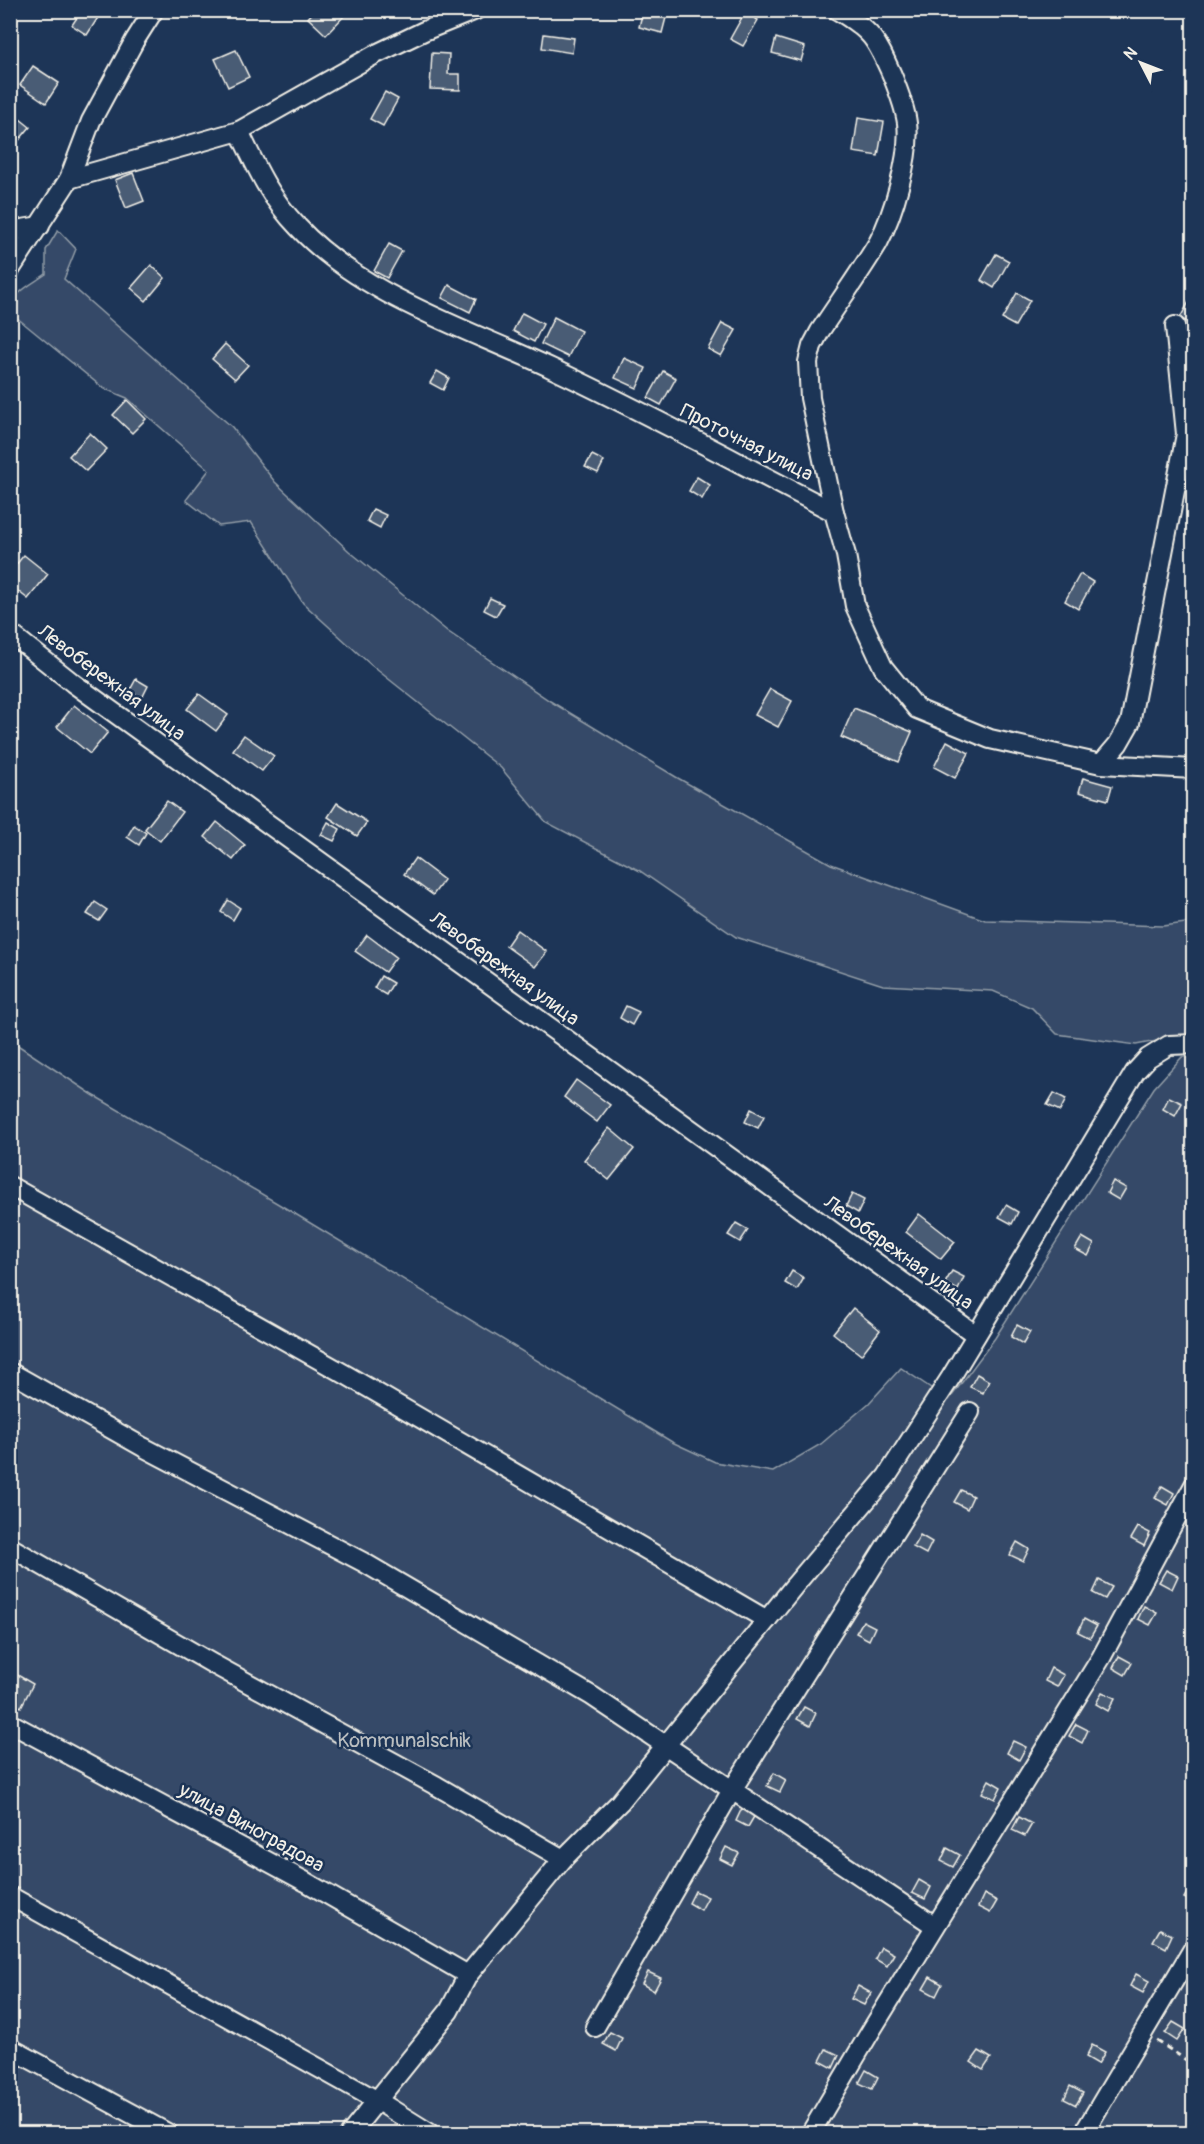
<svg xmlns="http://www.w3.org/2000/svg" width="1204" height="2144" viewBox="0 0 1204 2144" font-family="Pangolin,sans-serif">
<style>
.green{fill:#354a67;stroke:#949ea8;stroke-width:1.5}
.building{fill:#485b74;stroke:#f4f1e8;stroke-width:1.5}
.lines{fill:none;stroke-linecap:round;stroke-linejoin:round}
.minor-casing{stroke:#f4f1e8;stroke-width:22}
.path{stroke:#f4f1e8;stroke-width:3;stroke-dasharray:6 4.5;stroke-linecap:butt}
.minor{stroke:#1d3557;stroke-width:18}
.labels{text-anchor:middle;stroke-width:5;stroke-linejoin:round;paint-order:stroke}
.street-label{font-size:20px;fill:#f4f1e8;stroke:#1d3557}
.park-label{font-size:20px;fill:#bbbfc1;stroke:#1d3557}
</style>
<rect width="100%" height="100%" fill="#1d3557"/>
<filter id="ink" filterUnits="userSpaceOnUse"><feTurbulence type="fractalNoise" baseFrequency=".0167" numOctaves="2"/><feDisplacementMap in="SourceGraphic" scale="12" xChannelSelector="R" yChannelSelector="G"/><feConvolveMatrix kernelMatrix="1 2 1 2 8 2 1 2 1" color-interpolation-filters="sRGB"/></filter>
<g filter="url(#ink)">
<!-- green -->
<g class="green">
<path d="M58,230L76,249L64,279L232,427L275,482L349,551L447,631L550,701L676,777L831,864L985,920L1163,926L1193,922V1034L1136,1045L1057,1034L1032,1008L993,991L883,985L736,937L640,871L546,822L501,768L371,665L303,603L251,522L219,526L186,500L209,470L127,398L103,388L11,313C10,293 31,285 46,274V250Z"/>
<polygon points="10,1040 93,1095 287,1209 672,1442 715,1462 773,1472 821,1444 869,1403 901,1368 949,1400 995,1338 1154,1088 1182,1057 1193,1056 1193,2133 11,2133"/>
</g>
<!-- building -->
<g class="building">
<polygon points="82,10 90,10 99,16 87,35 72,25"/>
<polygon points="315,10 340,10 345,15 326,35 308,18"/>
<polygon points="643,10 668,10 662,33 639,27"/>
<polygon points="745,12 758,20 743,46 730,39"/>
<polygon points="544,34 574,38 572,53 542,48"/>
<polygon points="776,38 805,47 801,61 772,53"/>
<polygon points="236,50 249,77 228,87 215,59"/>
<polygon points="432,53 449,54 448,74 460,74 460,90 430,89"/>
<polygon points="33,66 59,83 46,103 20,85"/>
<polygon points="385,92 398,99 383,126 370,119"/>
<polygon points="10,111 30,127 10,151"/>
<polygon points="858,118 884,122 878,156 853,152"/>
<polygon points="133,173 144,201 126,208 115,180"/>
<polygon points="389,244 402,251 387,278 374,271"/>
<polygon points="996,254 1009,261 994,288 981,280"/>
<polygon points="151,265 165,278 146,301 131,288"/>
<polygon points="449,285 476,299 470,312 442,298"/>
<polygon points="1017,293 1030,300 1015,326 1002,319"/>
<polygon points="1194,293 1194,324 1193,325 1180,318"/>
<polygon points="522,313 543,324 534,342 513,331"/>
<polygon points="554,317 581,331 568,357 541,344"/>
<polygon points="722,323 736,330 721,356 708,349"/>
<polygon points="225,344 248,365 235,379 212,359"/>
<polygon points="624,358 646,368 637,388 615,378"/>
<polygon points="437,371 449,378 443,390 430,383"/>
<polygon points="663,371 676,378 661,405 648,398"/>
<polygon points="127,400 146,419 132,433 113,415"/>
<polygon points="90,433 107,449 86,471 69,456"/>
<polygon points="592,455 604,461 598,473 585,467"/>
<polygon points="697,477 710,485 702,499 689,491"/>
<polygon points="373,509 386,515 380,528 367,521"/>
<polygon points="24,555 48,574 28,599 10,585 10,572"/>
<polygon points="1080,574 1093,582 1078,609 1065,601"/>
<polygon points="490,598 503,604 496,616 484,610"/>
<polygon points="136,679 148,686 142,698 129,692"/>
<polygon points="770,689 792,701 778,727 755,715"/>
<polygon points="199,694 228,715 216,731 187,709"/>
<polygon points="74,705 108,732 90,754 57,727"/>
<polygon points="854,708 912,732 899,762 841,737"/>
<polygon points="244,735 274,756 262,771 233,750"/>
<polygon points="947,741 969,753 955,778 934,767"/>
<polygon points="1083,778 1112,786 1108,800 1079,792"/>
<polygon points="167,801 182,812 160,841 145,829"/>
<polygon points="337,803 367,822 357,836 328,817"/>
<polygon points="217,822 245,845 233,860 205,837"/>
<polygon points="328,822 340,829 334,841 321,835"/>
<polygon points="134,825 146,833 139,845 127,837"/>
<polygon points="415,858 444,880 433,895 404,874"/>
<polygon points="228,900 240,908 233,920 221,912"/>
<polygon points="95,902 107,910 99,921 87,914"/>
<polygon points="517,930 547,952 535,967 506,946"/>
<polygon points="367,935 396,957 385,972 355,951"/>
<polygon points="381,976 393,983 386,995 374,988"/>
<polygon points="626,1006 639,1012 632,1025 620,1018"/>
<polygon points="576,1080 610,1105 597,1122 564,1097"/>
<polygon points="1054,1093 1066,1099 1060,1111 1047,1105"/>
<polygon points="1169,1097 1182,1103 1175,1116 1163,1109"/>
<polygon points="751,1109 764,1116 758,1128 745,1122"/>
<polygon points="609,1128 634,1149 609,1180 584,1160"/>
<polygon points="1113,1181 1126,1188 1119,1200 1107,1193"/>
<polygon points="852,1194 864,1200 858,1213 846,1206"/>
<polygon points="1006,1205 1018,1212 1012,1224 999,1217"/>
<polygon points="919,1214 955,1242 941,1259 906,1232"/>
<polygon points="736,1223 748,1230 740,1242 728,1235"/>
<polygon points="1082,1237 1094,1244 1088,1256 1075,1249"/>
<polygon points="792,1271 804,1278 797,1290 785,1283"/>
<polygon points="952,1271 964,1277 958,1290 945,1283"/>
<polygon points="853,1308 880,1330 861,1355 833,1333"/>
<polygon points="1017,1325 1030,1332 1023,1344 1011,1337"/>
<polygon points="977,1374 989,1381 983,1393 970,1387"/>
<polygon points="1162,1486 1174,1493 1168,1505 1155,1498"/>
<polygon points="961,1490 973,1496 967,1509 954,1502"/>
<polygon points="1138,1527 1150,1533 1144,1546 1131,1539"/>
<polygon points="920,1535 932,1542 926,1554 913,1547"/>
<polygon points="1017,1542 1029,1549 1023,1561 1010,1555"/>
<polygon points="1166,1570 1178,1576 1172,1589 1159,1582"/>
<polygon points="1099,1580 1112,1587 1105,1599 1093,1593"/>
<polygon points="1144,1606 1157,1613 1150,1625 1138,1619"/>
<polygon points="1084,1619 1097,1626 1090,1638 1078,1632"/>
<polygon points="863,1621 875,1627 869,1640 856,1633"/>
<polygon points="1119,1656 1132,1663 1125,1675 1113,1668"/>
<polygon points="1051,1668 1064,1675 1057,1687 1045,1681"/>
<polygon points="14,1673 33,1684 21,1707 10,1701 10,1679"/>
<polygon points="1102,1692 1115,1698 1108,1711 1096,1704"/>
<polygon points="804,1707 816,1713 810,1726 797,1719"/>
<polygon points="1076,1724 1088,1730 1082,1743 1069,1736"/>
<polygon points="1013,1741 1026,1747 1019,1760 1007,1753"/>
<polygon points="774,1773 786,1780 780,1792 767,1786"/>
<polygon points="989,1780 1001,1787 995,1799 982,1793"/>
<polygon points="742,1808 755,1815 748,1827 736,1821"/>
<polygon points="1019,1817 1032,1824 1025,1836 1012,1830"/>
<polygon points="726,1847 739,1853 732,1865 720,1859"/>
<polygon points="947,1848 960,1855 953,1867 941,1861"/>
<polygon points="919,1880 931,1887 925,1899 912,1893"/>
<polygon points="1191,1886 1194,1887 1194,1903 1184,1898"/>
<polygon points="695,1891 708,1897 701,1910 689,1903"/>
<polygon points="984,1894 997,1901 990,1913 978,1907"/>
<polygon points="1160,1929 1172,1935 1166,1948 1153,1941"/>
<polygon points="881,1947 894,1954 887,1966 875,1959"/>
<polygon points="648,1972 661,1978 654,1991 642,1984"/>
<polygon points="1136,1974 1149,1981 1143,1993 1130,1986"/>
<polygon points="930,1977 942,1984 936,1996 923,1989"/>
<polygon points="858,1986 871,1993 864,2005 851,1999"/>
<polygon points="1173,2022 1185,2029 1177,2041 1165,2033"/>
<polygon points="610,2032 622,2038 616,2051 603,2044"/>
<polygon points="1092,2045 1105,2052 1098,2064 1086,2057"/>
<polygon points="826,2049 839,2055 833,2068 820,2061"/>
<polygon points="979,2051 991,2058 983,2070 971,2062"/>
<polygon points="866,2070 878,2077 872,2089 859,2083"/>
<polygon points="1070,2086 1083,2093 1076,2105 1064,2099"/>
</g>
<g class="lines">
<!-- minor casing -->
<g class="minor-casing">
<g id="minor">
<path d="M239,131C256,167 270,198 298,227C361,295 468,329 551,368C647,413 740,464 834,512L846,555L855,606L883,667L917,709L990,739L1101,764L1194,769"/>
<polyline points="69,179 239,131 376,54 424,31 476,10"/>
<polyline points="10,231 40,226"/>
<polyline points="10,270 69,179 91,121 135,40 154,10"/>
<path d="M834,512L810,398L808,362L812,346L820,331C839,302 860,273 878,243C893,215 911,155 907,123C905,107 898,90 892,75C876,39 872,31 837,10"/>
<polyline points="10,633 73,683 976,1335"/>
<polyline points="1101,764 1118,744 1130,723 1186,434 1175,326"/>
<polyline points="10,1186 348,1376 767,1620"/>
<polyline points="10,1372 143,1447 363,1562 592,1696 935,1926"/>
<polyline points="10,1547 213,1664 437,1786 563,1859"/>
<polyline points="10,1723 306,1882 468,1975"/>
<polyline points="10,1896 378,2101 431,2134"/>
<polyline points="595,2027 732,1790 970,1412"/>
<polyline points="10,2048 169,2134"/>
<polyline points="350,2134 449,2011 468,1975 563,1859 620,1802 795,1585 887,1476 951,1377 1135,1072 1148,1058 1169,1045 1194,1044"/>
<polyline points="810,2134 872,2029 1101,1658 1194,1485"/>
<polyline points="1083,2134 1194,1947"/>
</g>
</g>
<!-- path -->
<polyline class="path" points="1157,2041 1194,2065"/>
<!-- minor -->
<use href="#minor" class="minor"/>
</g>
</g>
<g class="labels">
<!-- street labels -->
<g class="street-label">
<text transform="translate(747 442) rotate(27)" y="7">Проточная улица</text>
<text transform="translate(112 682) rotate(37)" y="7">Левобережная улица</text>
<text transform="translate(505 968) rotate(36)" y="7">Левобережная улица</text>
<text transform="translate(899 1252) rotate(36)" y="7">Левобережная улица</text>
<text transform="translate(252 1827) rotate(29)" y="7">улица Виноградова</text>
</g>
<!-- park labels -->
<g class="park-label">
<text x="404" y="1747">Kommunalschik</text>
</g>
</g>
<!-- margin -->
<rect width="1204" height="2144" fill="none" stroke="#1d3557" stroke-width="36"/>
<rect x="18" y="18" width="1168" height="2108" fill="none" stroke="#f4f1e8" stroke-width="2" filter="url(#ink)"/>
<!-- north arrow -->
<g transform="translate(1141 63) rotate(312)" stroke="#1d3557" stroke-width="4.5" paint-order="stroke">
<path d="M0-4.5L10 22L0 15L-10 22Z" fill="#f4f1e8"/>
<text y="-9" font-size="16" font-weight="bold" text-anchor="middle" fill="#f4f1e8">N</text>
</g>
</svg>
